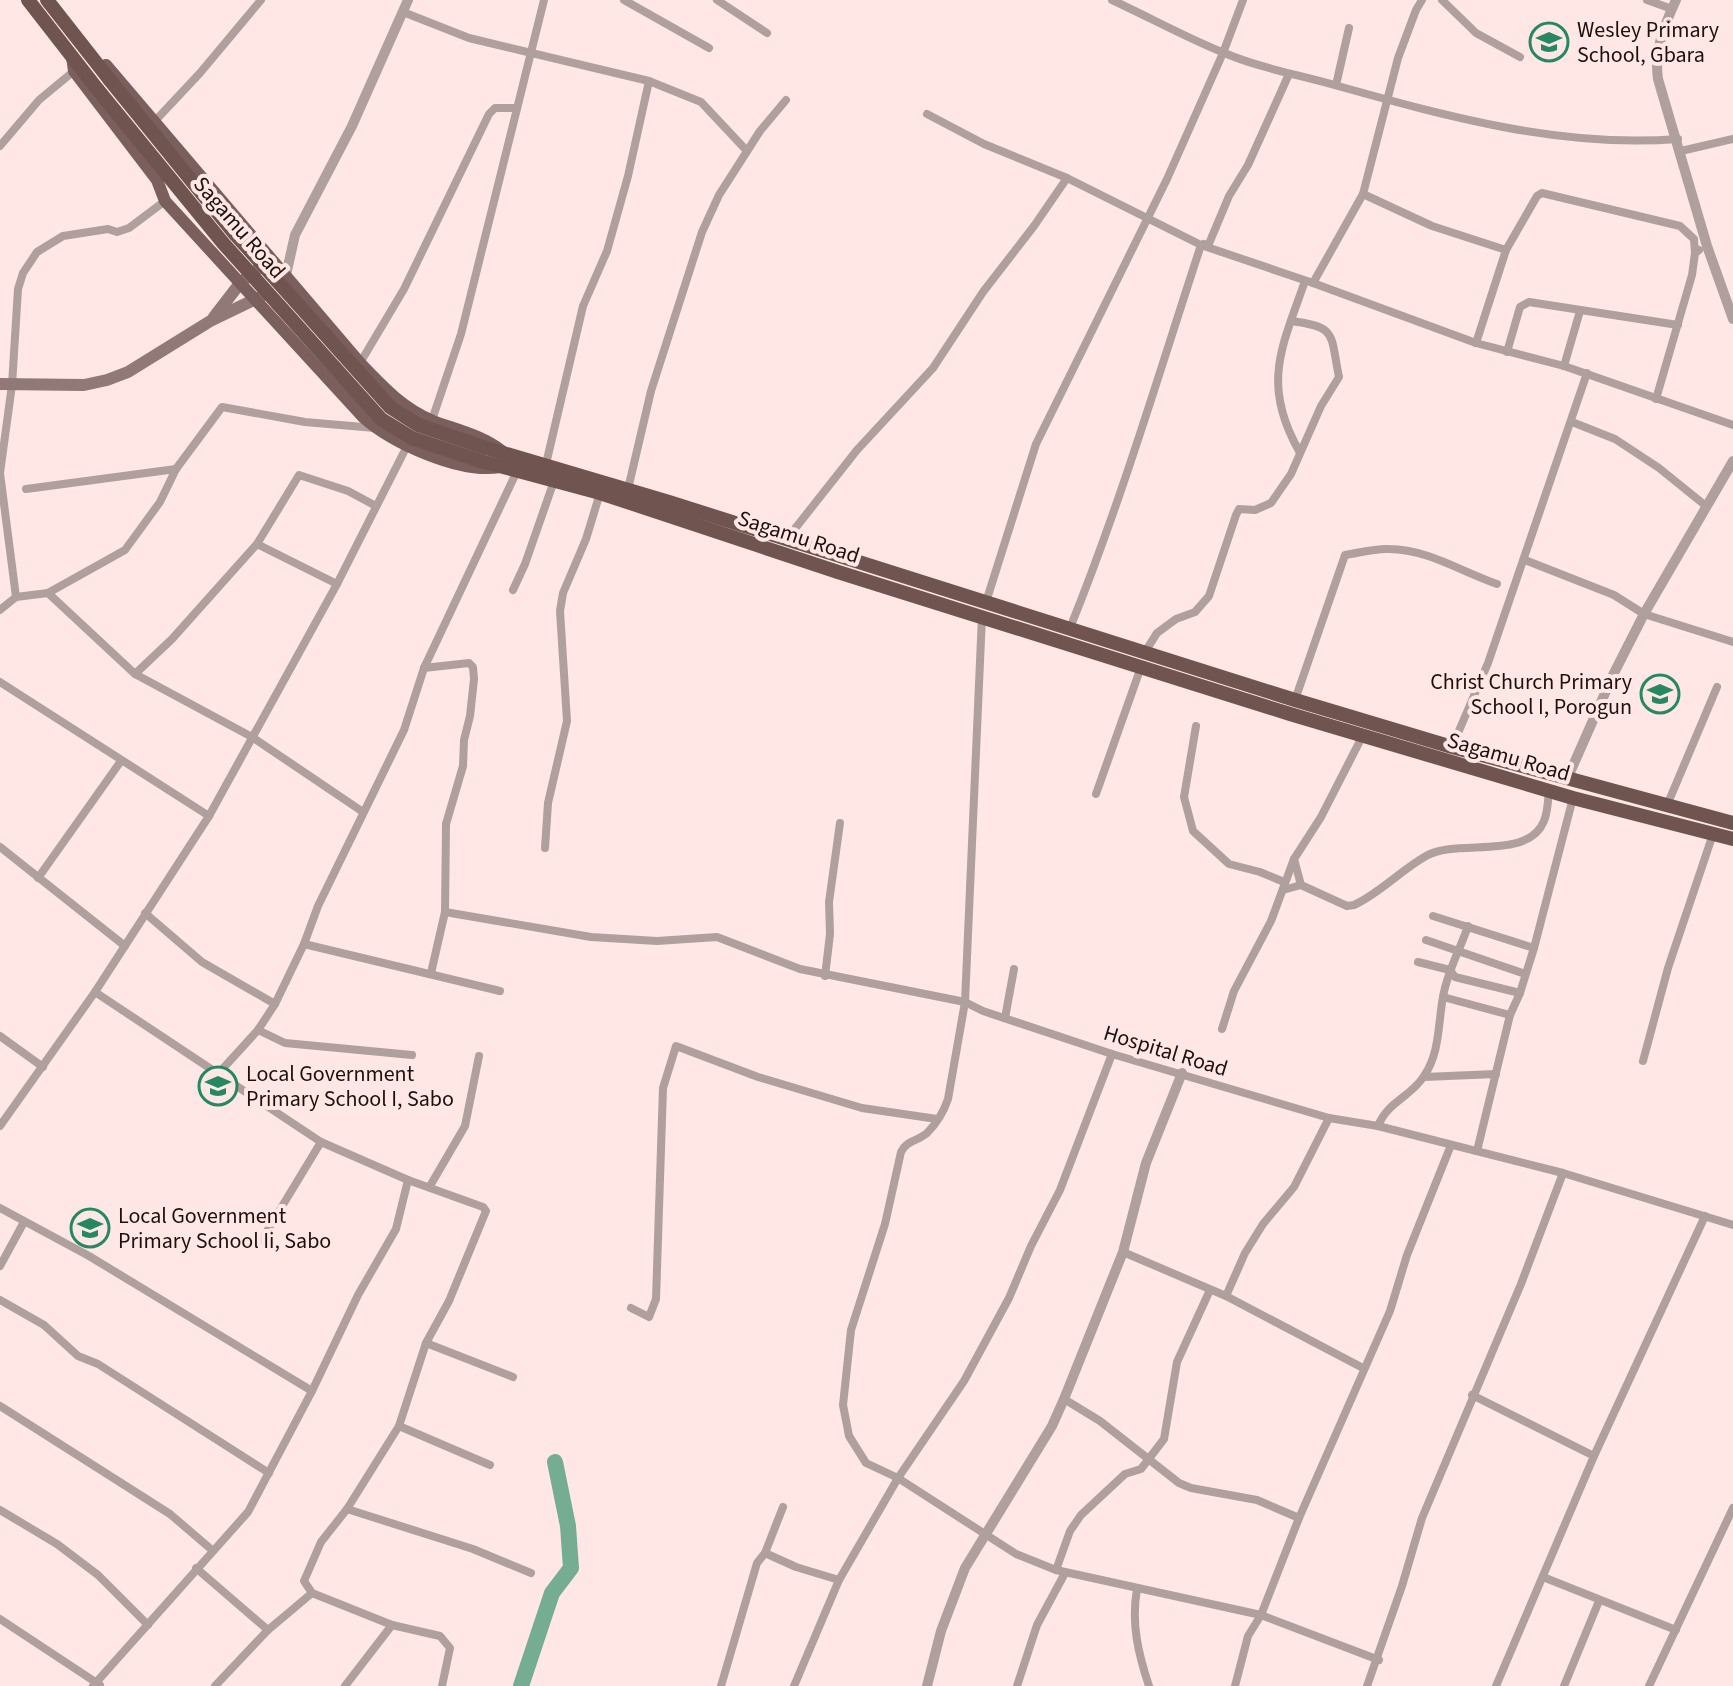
<svg xmlns="http://www.w3.org/2000/svg" width="1733" height="1686" viewBox="0 0 1733 1686" font-family="'Source Sans 3',sans-serif">
<style>
.lines{fill:none;stroke-linecap:round;stroke-linejoin:round}
.river{stroke:#74ad91;stroke-width:16}
.minor{stroke:#af9f9d;stroke-width:8}
.tertiary{stroke:#af9f9d;stroke-width:10}
.secondary{stroke:#907977;stroke-width:12}
.primary{stroke:#7a5f5c;stroke-width:12}
.trunk{stroke:#705450;stroke-width:14}
.trunk-bridge{stroke:#705450;stroke-width:14}
.labels{text-anchor:middle;stroke-width:8;stroke-linejoin:round;paint-order:stroke}
.poi-label{font-size:22px;fill:#1d110f;stroke:#fee7e4;text-anchor:start}
.street-label{font-size:22px;fill:#1d110f;stroke:#fee7e4}
</style>
<rect width="100%" height="100%" fill="#fee7e4"/>
<g class="lines">
<!-- river -->
<polyline class="river" points="521,1686 552,1593 571,1568 568,1526 555,1462"/>
<!-- minor -->
<g class="minor">
<polyline points="624,0 709,48"/>
<polyline points="717,0 767,33"/>
<path d="M1112,0C1149,17 1185,37 1222,52C1259,68 1300,75 1338,86C1449,117 1561,148 1678,139"/>
<polyline points="1442,0 1476,33 1520,57"/>
<polyline points="1647,0 1672,9"/>
<polyline points="403,12 469,38 649,81 701,102 747,151"/>
<polyline points="1336,85 1349,28"/>
<polyline points="927,114 984,144 1067,178 1201,245 1313,283 1476,343 1564,366 1733,425"/>
<polyline points="155,121 200,73 261,0"/>
<polyline points="0,146 39,100 74,71"/>
<polyline points="1681,151 1733,139"/>
<polyline points="1363,194 1432,226 1506,250"/>
<polyline points="1204,244 1208,246 1229,196 1248,165 1289,74"/>
<polyline points="1313,283 1363,194 1398,58 1416,10 1422,0"/>
<polyline points="1476,343 1506,250 1537,196 1542,193 1680,226 1694,239 1695,253"/>
<polyline points="1507,352 1520,307 1529,302 1678,325"/>
<polyline points="360,363 404,289 489,114 495,108 517,108"/>
<polyline points="1564,366 1580,311"/>
<polyline points="1656,399 1692,275 1695,253 1699,250"/>
<polyline points="432,420 461,334 544,0"/>
<polyline points="1572,422 1615,439 1659,468 1706,506"/>
<path d="M1299,451C1261,384 1282,347 1305,281"/>
<polyline points="546,464 583,306 607,251 628,176 649,81"/>
<polyline points="26,489 176,469"/>
<polyline points="628,489 651,391 702,232 719,195 760,131 786,100"/>
<polyline points="786,540 857,450 933,368 983,292 1034,226 1067,178"/>
<polyline points="257,544 337,584"/>
<polyline points="1525,560 1614,595 1644,614 1733,642"/>
<polyline points="513,590 525,564 554,481"/>
<polyline points="48,593 135,674 252,737 363,812"/>
<polyline points="16,597 0,473 12,385 18,289 23,273 37,252 63,236 108,229 117,232 129,228 165,201"/>
<polyline points="986,602 1036,444 1167,179 1223,53 1243,0"/>
<polyline points="0,610 16,597 48,593 125,550 160,502 176,469 222,407 305,422 375,428"/>
<polyline points="982,616 965,1002 983,1011 1112,1054 1329,1118 1378,1126 1563,1173 1733,1225"/>
<path d="M1070,628C1121,502 1159,373 1201,245"/>
<path d="M1145,652L1157,633L1176,619L1195,612L1209,596L1236,515L1239,509L1255,510L1271,503L1291,474L1321,406L1339,377C1330,334 1338,327 1291,321"/>
<polyline points="424,668 469,663 473,667 474,679 470,716 464,740 463,766 446,824 445,912 431,973"/>
<polyline points="135,674 172,639 257,544 299,475 348,491 376,506"/>
<polyline points="0,682 209,816"/>
<path d="M1295,700L1345,555C1359,553 1375,548 1389,549C1427,549 1462,572 1497,584"/>
<polyline points="1196,726 1184,797 1193,831 1229,864 1260,872 1284,882"/>
<polyline points="1452,747 1488,663 1587,373"/>
<polyline points="1096,794 1141,667"/>
<polyline points="1668,803 1717,687"/>
<polyline points="0,847 125,946"/>
<polyline points="545,848 548,803 567,721 560,611 563,593 586,539 600,493"/>
<polyline points="1294,859 1301,885"/>
<polyline points="38,878 121,761"/>
<path d="M1283,890L1301,885L1347,906L1354,905C1380,893 1401,870 1426,856C1458,838 1528,861 1544,821C1548,811 1548,800 1549,790"/>
<path d="M445,912L591,937L657,941L717,937L800,969L965,1002L948,1099C944,1111 936,1124 927,1133C918,1141 907,1140 901,1152L885,1224L851,1330L843,1405L849,1436L866,1463L898,1478L1016,1554L1056,1570L1261,1615L1379,1660"/>
<polyline points="145,913 202,962 275,1004"/>
<polyline points="1433,916 1534,948"/>
<polyline points="1426,940 1525,974"/>
<polyline points="304,944 500,991"/>
<polyline points="1418,962 1450,970 1455,977 1520,993"/>
<polyline points="825,976 830,934 829,902 840,823"/>
<polyline points="95,992 321,1142 408,1180 483,1207 486,1211 449,1301 426,1343 399,1426 347,1509 321,1542 304,1581 312,1593 392,1625 440,1636 450,1648 442,1686"/>
<polyline points="1443,997 1510,1015"/>
<polyline points="1005,1018 1014,969"/>
<polyline points="1222,1029 1234,991 1271,921 1294,859 1321,817 1363,735"/>
<polyline points="258,1030 285,1043 412,1055"/>
<polyline points="0,1036 43,1067"/>
<polyline points="1643,1061 1668,968 1713,834"/>
<polyline points="217,1075 258,1030 275,1004 304,944 318,906 404,730 424,668 517,471"/>
<polyline points="1424,1077 1496,1074"/>
<polyline points="0,1126 95,992 209,816 337,584 407,446"/>
<path d="M1378,1126C1388,1101 1411,1097 1424,1076C1440,1053 1438,1023 1443,997C1447,972 1460,950 1468,926"/>
<polyline points="1477,1151 1510,1015 1520,993 1534,948 1573,798"/>
<polyline points="430,1186 465,1126 479,1056"/>
<polyline points="0,1208 89,1256 312,1391"/>
<polyline points="258,1246 321,1142"/>
<polyline points="1123,1252 1226,1296 1363,1368"/>
<polyline points="0,1266 24,1222"/>
<polyline points="1226,1296 1245,1253 1263,1224 1294,1187 1329,1118"/>
<polyline points="0,1300 44,1325 78,1356 98,1364 269,1473"/>
<polyline points="631,1308 649,1317 656,1299 663,1088 676,1046 758,1077 862,1108 937,1119"/>
<polyline points="426,1343 513,1377"/>
<polyline points="1472,1395 1594,1456"/>
<polyline points="1064,1399 1100,1421 1179,1483 1191,1488 1257,1500 1299,1518"/>
<polyline points="0,1406 170,1514 212,1550"/>
<polyline points="399,1426 490,1465"/>
<polyline points="347,1509 473,1549 531,1573"/>
<polyline points="0,1510 57,1544 98,1575 148,1625"/>
<polyline points="765,1553 796,1567 839,1580"/>
<polyline points="196,1568 268,1630"/>
<polyline points="1056,1570 1070,1531 1081,1515 1125,1474 1141,1469 1164,1439 1177,1362 1210,1290"/>
<polyline points="1543,1577 1676,1630"/>
<path d="M1137,1589C1131,1623 1138,1653 1149,1686"/>
<polyline points="0,1619 100,1685"/>
<polyline points="93,1686 248,1512 312,1391 358,1295 396,1229 408,1180"/>
<polyline points="215,1686 268,1630 312,1593"/>
<polyline points="345,1686 392,1625"/>
<polyline points="721,1686 757,1563 765,1553 783,1507"/>
<polyline points="794,1686 839,1580 898,1478 964,1381 1009,1298 1031,1246 1060,1190 1112,1054"/>
<polyline points="1017,1686 1037,1625 1065,1573"/>
<polyline points="1235,1686 1248,1636 1261,1615 1299,1518 1390,1311 1407,1255 1451,1145"/>
<polyline points="1367,1686 1402,1586 1422,1518 1521,1284 1563,1173"/>
<polyline points="1496,1686 1594,1456 1705,1216"/>
<polyline points="1564,1686 1599,1601"/>
<polyline points="1649,1686 1733,1508"/>
</g>
<!-- tertiary -->
<g class="tertiary">
<path d="M1676,0C1664,26 1654,50 1658,79L1707,246L1733,319"/>
<polyline points="286,275 295,235 352,126 408,0"/>
<polyline points="1568,777 1613,675 1644,614 1733,461"/>
<polyline points="927,1686 941,1631 965,1568 1052,1426 1064,1399 1123,1252 1146,1163 1182,1073"/>
</g>
<!-- secondary -->
<g class="secondary">
<polyline points="214,317 241,282 258,269"/>
<polyline points="0,384 84,385 107,380 128,372 212,320 262,296"/>
</g>
<!-- primary -->
<g class="primary">
<path d="M72,57L74,71L157,180L165,201L363,417C392,443 460,474 500,467"/>
<path d="M106,65L360,363C382,386 402,408 433,421C457,430 481,435 502,451"/>
</g>
<!-- trunk -->
<g class="trunk">
<polyline points="28,0 98,90"/>
<polyline points="47,0 109,79"/>
<polyline points="483,447 669,502 1295,700 1452,747 1733,823"/>
<polyline points="481,461 600,493 838,572 1290,714 1573,798 1733,839"/>
</g>
<!-- trunk-bridge -->
<g class="trunk-bridge">
<polyline points="109,79 234,233 390,407 418,425 483,447"/>
<polyline points="98,90 223,243 381,419 412,438 481,461"/>
</g>
</g>
<!-- icons -->
<defs>
<g id="school-ring" transform="scale(2)"><circle r="9.5" fill="#fee7e4" stroke="#268862" stroke-width="1.5"/><path d="M0-5L7-2L0 1L-7-2ZM-4 1L0 2.5L4 1V4Q0 6-4 4Z" fill="#268862"/></g>
</defs>
<g fill-rule="evenodd">
<use href="#school-ring" x="1549" y="42"/>
<use href="#school-ring" x="1660" y="694"/>
<use href="#school-ring" x="218" y="1086"/>
<use href="#school-ring" x="90" y="1228"/>
</g>
<g class="labels">
<!-- poi labels -->
<g class="poi-label">
<text x="1577" y="37">Wesley Primary<tspan x="1577" dy="25">School, Gbara</tspan></text>
<text x="1632" y="689" text-anchor="end">Christ Church Primary<tspan x="1632" dy="25">School I, Porogun</tspan></text>
<text x="246" y="1081">Local Government<tspan x="246" dy="25">Primary School I, Sabo</tspan></text>
<text x="118" y="1223">Local Government<tspan x="118" dy="25">Primary School Ii, Sabo</tspan></text>
</g>
<!-- street labels -->
<g class="street-label">
<text transform="translate(240 227) rotate(49)" y="8">Sagamu Road</text>
<text transform="translate(799 536) rotate(18)" y="8">Sagamu Road</text>
<text transform="translate(1509 756) rotate(16)" y="8">Sagamu Road</text>
<text transform="translate(1166 1050) rotate(17)" y="8">Hospital Road</text>
</g>
</g>
</svg>
